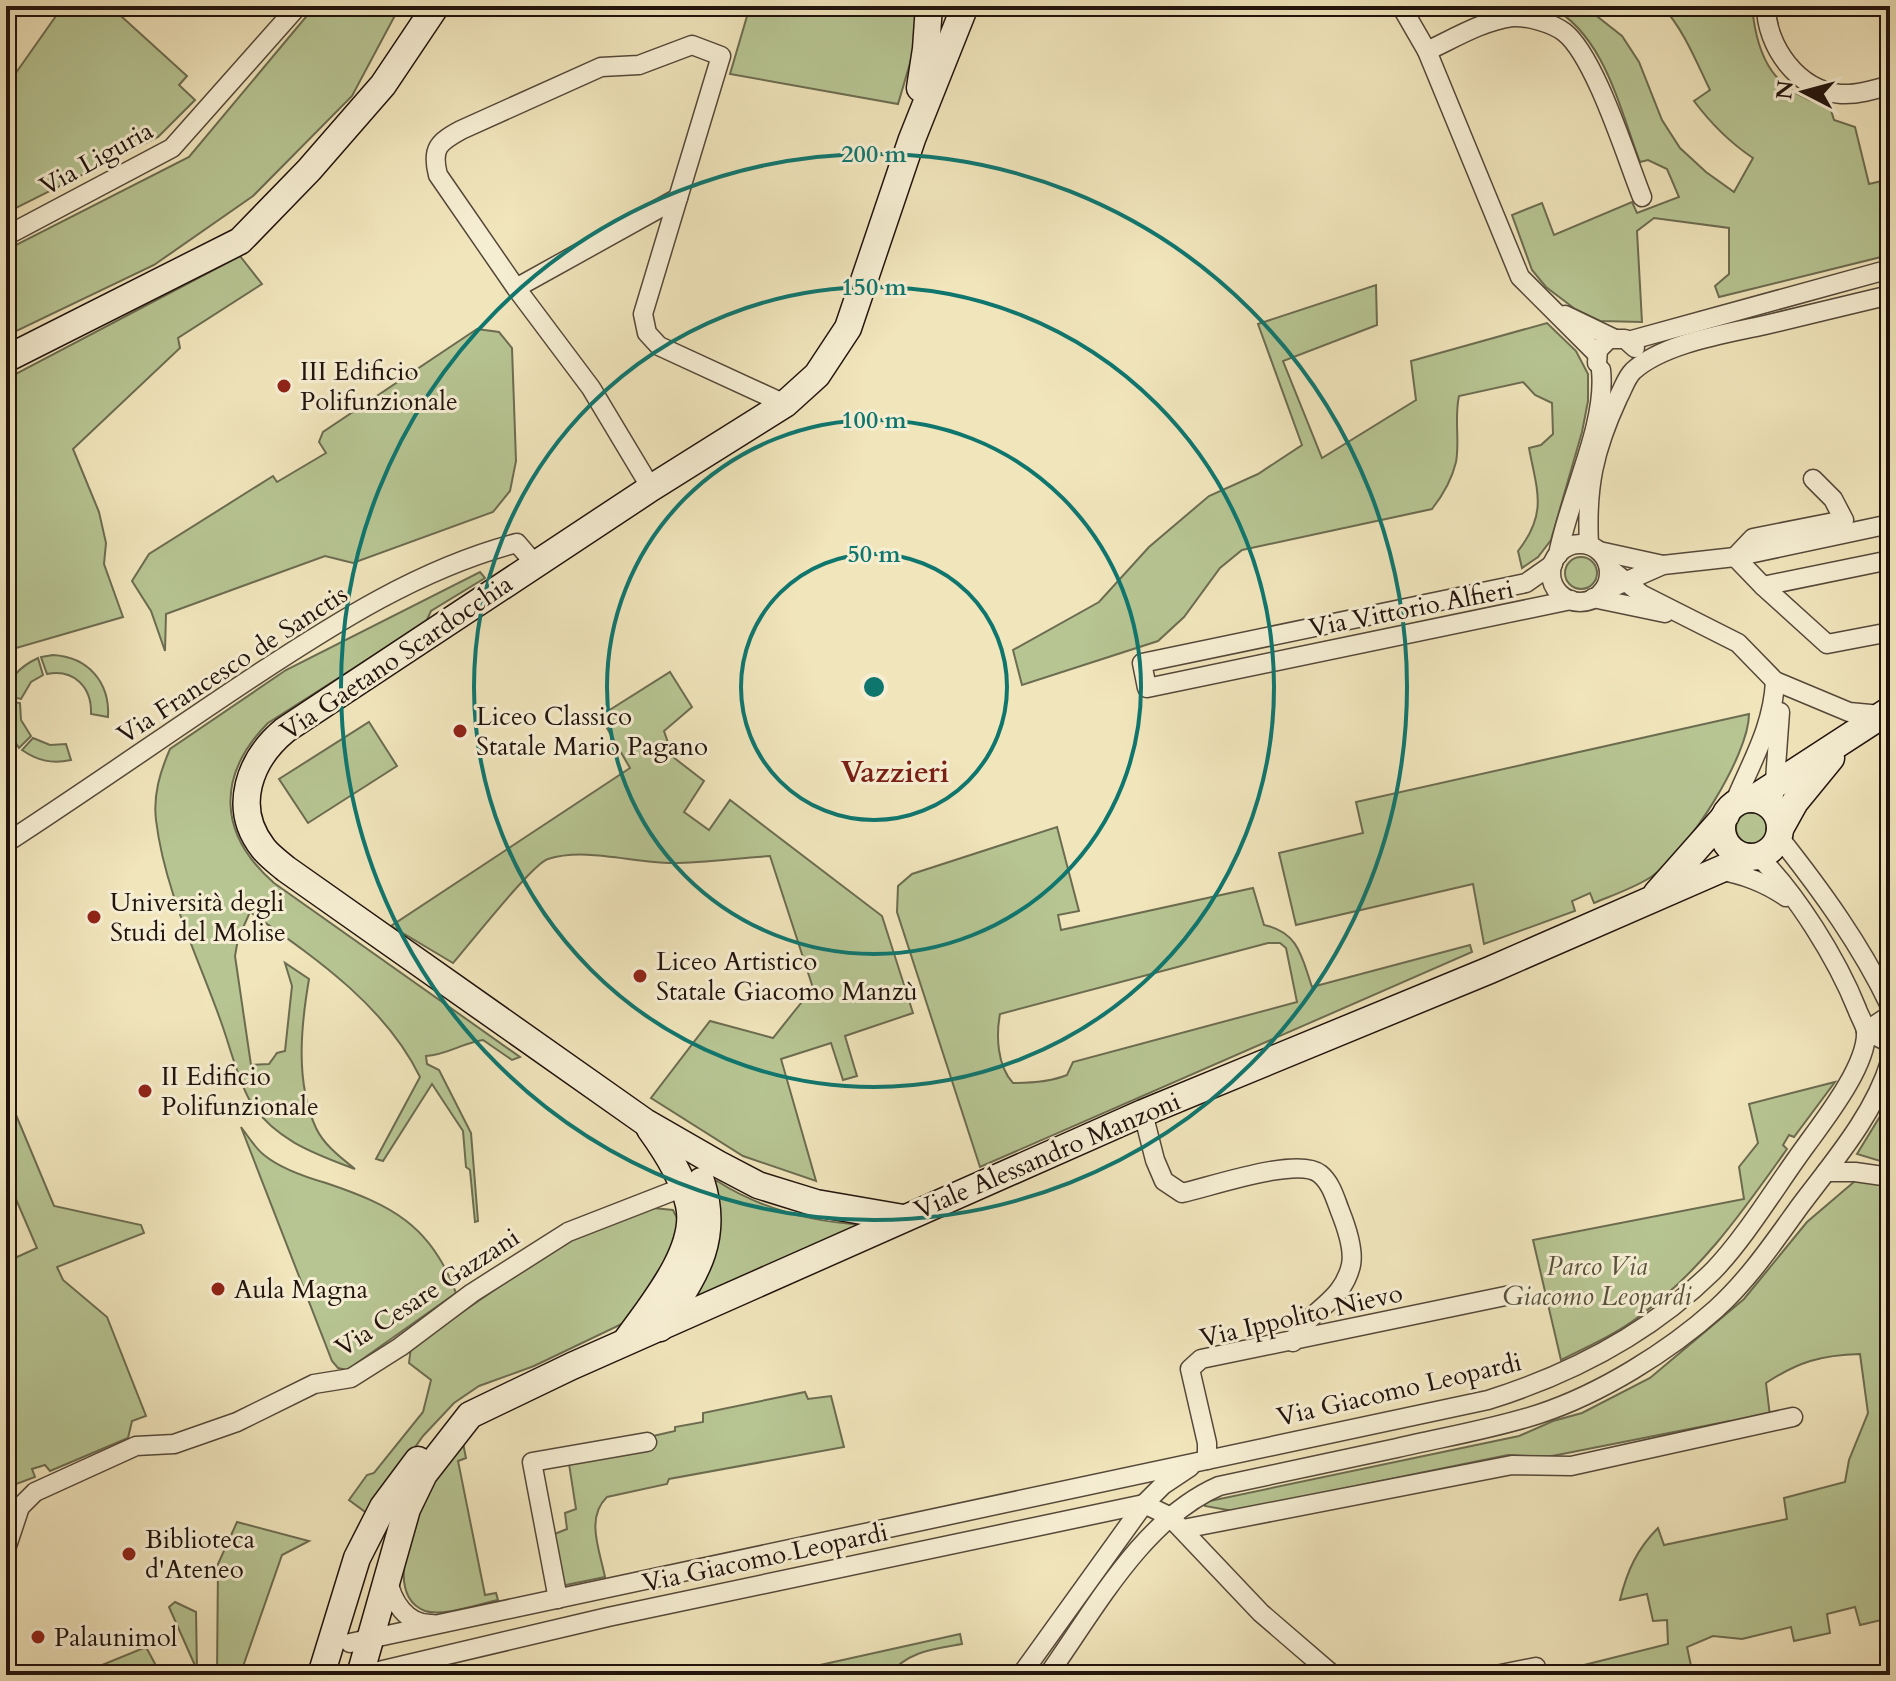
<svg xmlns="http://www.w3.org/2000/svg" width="1896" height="1681" viewBox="0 0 1896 1681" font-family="Cardo,serif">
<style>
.green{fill:#b7c593;stroke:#6c6c50;stroke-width:2;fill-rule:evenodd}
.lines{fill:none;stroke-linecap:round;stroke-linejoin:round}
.street-casing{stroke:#554839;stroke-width:21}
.secondary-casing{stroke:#21130d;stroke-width:29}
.street{stroke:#f6eed3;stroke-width:18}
.secondary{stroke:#f6eed3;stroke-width:26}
.ring{fill:none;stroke:#0f766e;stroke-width:4}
.poi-dot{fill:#8f2418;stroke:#f6eed3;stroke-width:3}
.labels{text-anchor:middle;stroke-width:6;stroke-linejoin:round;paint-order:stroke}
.street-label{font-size:26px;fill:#21130d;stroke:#f6eed3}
.poi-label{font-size:26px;fill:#21130d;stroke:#f6eed3;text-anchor:start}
.park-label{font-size:26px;font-style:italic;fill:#56513c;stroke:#f6eed3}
.quarter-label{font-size:30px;font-weight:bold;fill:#7a1f14;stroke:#f6eed3}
.centre{fill:#0f766e;stroke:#f6eed3;stroke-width:4}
.ring-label{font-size:24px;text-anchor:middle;font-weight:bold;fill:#0f766e;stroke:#f6eed3;stroke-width:6;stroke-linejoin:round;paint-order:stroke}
</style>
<rect width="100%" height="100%" fill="#f1e5bc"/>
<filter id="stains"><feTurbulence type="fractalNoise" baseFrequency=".0025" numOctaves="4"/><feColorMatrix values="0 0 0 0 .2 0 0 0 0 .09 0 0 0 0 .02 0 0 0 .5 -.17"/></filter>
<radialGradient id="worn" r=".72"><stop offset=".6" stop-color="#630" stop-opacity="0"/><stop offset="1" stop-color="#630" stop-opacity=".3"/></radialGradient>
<!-- green -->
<g class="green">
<polygon points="63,6 110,6 187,76 179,85 195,100 158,137 6,213 6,87"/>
<polygon points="315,6 400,6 352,96 253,196 154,265 6,336 6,250 189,157"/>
<polygon points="750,6 916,6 920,29 898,104 730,74"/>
<path d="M1550,6H1584L1622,36L1639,62L1662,120L1680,148L1706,172L1734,192L1753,158C1729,142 1712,125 1694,101L1710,90C1696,61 1684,30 1662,6H1678L1682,10L1697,6H1752C1757,61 1775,92 1830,107L1834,120L1855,127L1869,184L1890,179V252L1885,256L1719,297L1715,286L1729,274V228L1654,218L1637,231L1642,322L1600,321L1575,309L1546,287L1532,270L1512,215L1542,203L1554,235L1632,202L1637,213L1679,197L1667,169L1648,160L1640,162C1619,107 1605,36 1550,6Z"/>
<polygon points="240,256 262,284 178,338 180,348 73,449 99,512 106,543 104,564 123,617 6,651 6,379"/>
<path d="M1376,285L1377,325L1283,361L1322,458L1416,400L1411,361L1547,323L1576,351L1588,374V401L1582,432L1551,540L1538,557L1522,568L1518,551C1548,513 1537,491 1529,448L1541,445L1553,434L1552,403L1535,395L1523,382L1459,396C1454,418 1460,441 1456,462C1452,479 1443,495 1432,509L1242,550L1220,568L1184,617L1158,641L1022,685L1013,650L1099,602L1149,547L1209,496L1258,474L1302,445L1258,324Z"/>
<polygon points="477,329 499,332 512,348 516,461 510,491 493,512 353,563 325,556 166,614 165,651 151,611 132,581 149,554 273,476 277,482 326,453 319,442 323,432"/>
<circle cx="1581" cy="573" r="16"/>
<path d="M480,572L485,578L431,611L426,622L268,723C216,776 218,834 274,883L520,1057L512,1060L483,1040C462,1043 447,1055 426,1056L427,1064L439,1070L471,1133L478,1221L475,1222L470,1170L466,1167L463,1131L432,1084L383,1161L376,1159L420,1077C385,1005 314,957 250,912L238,939L235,956L251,1065L269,1064L277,1053L285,1051L292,986L285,963L309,979C301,1026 295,1082 316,1128C324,1145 340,1157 355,1169C315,1154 272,1139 249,1099C237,1077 229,1043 220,1019C197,955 164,888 156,820C153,795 160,772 170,749L286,670Z"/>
<path d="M53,655C88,657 110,682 108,717L91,714C92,687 74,669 47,674L41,657Z"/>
<path d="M38,658L43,675L31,682L21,699L6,696C8,678 21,666 38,658Z"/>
<path d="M670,672L692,707L664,731L673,757L704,781L684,812L709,830L730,800L882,916L913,1013L845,1036L857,1076L843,1080L831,1043L781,1059L816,1181L743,1156L651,1098L710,1021L773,1038L813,988L770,856C738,858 704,863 672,863C634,863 585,847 548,859C533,863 468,946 453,963L391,926L630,768L600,716Z"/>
<polygon points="6,701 20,703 21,720 31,736 19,748 6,728"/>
<path d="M1749,714C1749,756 1686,854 1651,877C1634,888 1613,895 1594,903L1590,893L1572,901L1575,911L1484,944L1473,884L1296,925L1279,853L1363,833L1356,802Z"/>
<polygon points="369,722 397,766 308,823 279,779"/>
<path d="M33,738L50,745L66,744L71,760C52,764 38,761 22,750Z"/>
<circle cx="1752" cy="828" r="16"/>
<path d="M1057,827L1079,911L1058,915L1061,930L1253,888L1264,925C1299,932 1302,958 1312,987L1470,945L1472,952L980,1167L897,912L898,886L912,874ZM1268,943H1280L1286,948L1297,1002L1073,1062L1067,1075C1050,1082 1031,1083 1013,1083C997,1066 996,1035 1000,1014Z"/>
<path d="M1835,1082L1794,1137L1789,1135L1783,1145L1787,1149C1743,1211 1700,1273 1637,1318C1614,1335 1587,1347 1561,1360L1533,1240L1744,1199L1739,1167L1758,1143L1749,1104Z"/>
<polygon points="6,1091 54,1206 141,1225 144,1233 57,1267 63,1280 107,1317 146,1416 132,1421 128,1438 50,1471 45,1465 32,1469 35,1477 8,1487 6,1490 6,1262 37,1248 6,1176"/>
<polygon points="1890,1100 1890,1164 1857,1154"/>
<path d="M241,1127C248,1136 255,1148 264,1155C281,1169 305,1177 326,1183C391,1205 431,1225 456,1293L347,1370L338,1368L332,1361Z"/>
<path d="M712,1181H717C761,1209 812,1222 864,1225L689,1304Z"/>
<path d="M1855,1181L1890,1185V1618L1860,1625L1855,1607L1827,1614L1830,1633L1794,1641L1791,1627L1742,1639L1713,1636L1687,1647L1693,1675H1542L1546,1665H1584L1668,1644L1667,1620L1653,1621L1647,1594L1620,1600C1627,1571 1637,1549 1658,1528L1664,1545L1787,1519L1784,1498L1845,1482L1849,1460L1868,1413L1860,1354C1821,1355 1798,1362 1766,1383L1770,1416L1741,1423L1730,1421L1547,1457L1508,1455L1233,1511L1205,1506V1502L1519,1436L1553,1421L1582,1413L1650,1378L1744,1299L1807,1222Z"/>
<polygon points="653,1208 673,1210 678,1220 677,1241 626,1322 534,1366 479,1386 454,1403 423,1436 368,1514 349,1500 367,1475 374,1473 423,1412 431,1380 409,1363 411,1347 557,1247 589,1231"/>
<path d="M805,1392L808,1399L831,1396L844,1447L669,1479L667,1484L607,1497C585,1518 600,1551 605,1577L561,1586L552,1535L567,1529L565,1513L576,1509L569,1464L653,1436L675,1431V1427L703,1422V1413Z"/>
<path d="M463,1443L466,1458L458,1461L485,1595L496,1593L498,1600C480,1604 442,1617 425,1611C376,1592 425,1494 442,1466C447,1457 456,1450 463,1443Z"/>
<polygon points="237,1522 309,1541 282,1555 240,1675 217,1675 218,1564"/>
<polygon points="175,1602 196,1612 197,1670 169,1607"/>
<path d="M960,1634L962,1644C934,1649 908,1651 889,1675H775Z"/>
<polygon points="146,1647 161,1675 107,1675 97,1667"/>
</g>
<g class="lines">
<!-- street casing -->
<g class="street-casing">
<g id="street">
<polyline points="1401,6 1427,51 1520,277 1597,354"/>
<path d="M1766,6C1766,46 1798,91 1841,94C1857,95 1874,90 1890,85"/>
<path d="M1427,51C1453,39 1482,21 1512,17C1527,16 1552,23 1564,32C1595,56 1626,157 1642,197"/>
<polyline points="678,198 643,314 647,333 659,346 785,404"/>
<polyline points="6,236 172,148 298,6"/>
<path d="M516,288L678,198L721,56L692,45L639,65L601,67L461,130C439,142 431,148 438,175L516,288L591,388L651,488"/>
<polyline points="1565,315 1613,338"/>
<polyline points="1628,341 1890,269"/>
<polyline points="1597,363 1598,350 1609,339 1625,339 1635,348"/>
<circle cx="1580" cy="573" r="29"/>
<path d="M1589,545C1586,487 1594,450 1618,398C1623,389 1626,378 1633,371C1664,343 1725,334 1765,325C1807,315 1848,305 1890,295"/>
<polyline points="1599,551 1663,565"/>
<path d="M1558,555C1568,499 1607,425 1601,370"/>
<polyline points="1735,557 1753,538 1844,520 1833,499 1813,479"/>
<polyline points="1735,557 1763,586 1890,560"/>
<polyline points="1553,564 1526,583 1142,663 1147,688 1571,600"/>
<polyline points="1609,568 1641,594 1738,643 1775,681 1849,712 1881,715"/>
<polyline points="1763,586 1827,644 1890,632"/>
<polyline points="1602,592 1663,565 1735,557 1890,524"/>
<polyline points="1593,598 1665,613"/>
<path d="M1733,806C1750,764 1773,728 1775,681"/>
<polyline points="1773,808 1780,712"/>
<path d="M1779,837C1821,890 1861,945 1890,1006"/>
<path d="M6,843C89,789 170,732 253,677C335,623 421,568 517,543L535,564"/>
<path d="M1718,870C1744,875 1764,882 1786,897"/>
<polyline points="1866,1031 1890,1015"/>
<polyline points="1866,1031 1890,1043"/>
<path d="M1143,1113L1155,1160L1164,1181L1182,1193C1210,1187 1298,1156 1320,1174C1331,1183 1335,1198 1340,1211C1346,1226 1354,1250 1351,1265C1342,1304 1308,1309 1293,1342"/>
<polyline points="1826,1172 1855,1172 1890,1177"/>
<polyline points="1207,1460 1207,1443 1190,1369 1201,1359 1515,1294"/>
<polyline points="6,1521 35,1492 136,1446 174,1444 237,1422 314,1384 351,1378 400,1347 472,1293 568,1232 694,1183"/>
<polyline points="1183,1529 1512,1465 1571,1466 1793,1417"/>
<polyline points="6,1549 19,1510"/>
<path d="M388,1578C391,1601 407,1625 432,1624"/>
<polyline points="558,1599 532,1462 647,1442"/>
<path d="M350,1643L1488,1400C1571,1374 1650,1333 1713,1271C1746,1237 1778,1183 1807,1144C1826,1118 1868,1064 1866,1031C1865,1025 1859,1015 1857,1009C1837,959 1796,893 1758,856"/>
<polyline points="362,1675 608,1617 1144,1504 1169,1516 1261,1613 1333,1675"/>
<polyline points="1021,1675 1144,1504 1163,1485 1190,1467"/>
<path d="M1048,1675C1095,1609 1143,1519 1219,1486C1278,1473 1338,1461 1397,1448C1444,1437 1493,1429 1539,1414C1600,1394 1668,1352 1716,1309C1749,1279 1774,1242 1800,1206C1833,1162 1874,1115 1890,1062"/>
<polyline points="1496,1675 1536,1667"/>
</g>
</g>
<!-- secondary casing -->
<g class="secondary-casing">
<g id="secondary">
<polyline points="920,88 926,49 929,6"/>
<polyline points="6,359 240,241 309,170 383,85 436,6"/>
<polyline points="1753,799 1890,710"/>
<circle cx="1751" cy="828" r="29"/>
<polyline points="1780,829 1795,802 1831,758"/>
<polyline points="1657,893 1726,815"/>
<path d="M903,1218L816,1203L758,1185L718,1164L645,1122L286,869C279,863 269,856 263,848C231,807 250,759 285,730L651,488L785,404L817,375L848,328L912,139L965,6"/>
<path d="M660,1328C692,1278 721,1243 701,1181"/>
<path d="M626,1341C650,1307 699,1250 689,1205C683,1177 666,1151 650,1129"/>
<polyline points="321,1675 357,1558 383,1507 418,1460"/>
<polyline points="360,1675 407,1509 424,1474 470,1415 572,1366 1143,1113 1490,970 1749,857"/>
</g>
</g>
<!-- street -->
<use href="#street" class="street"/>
<!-- secondary -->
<use href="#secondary" class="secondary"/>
</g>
<!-- distance rings -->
<g class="ring">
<circle cx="874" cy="687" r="133"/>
<circle cx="874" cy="687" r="267"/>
<circle cx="874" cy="687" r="400"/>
<circle cx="874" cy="687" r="533"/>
</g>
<!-- markers -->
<g class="poi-dot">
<circle cx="284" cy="386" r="8"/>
<circle cx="460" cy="731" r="8"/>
<circle cx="94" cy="917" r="8"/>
<circle cx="640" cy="976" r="8"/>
<circle cx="145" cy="1091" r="8"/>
<circle cx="218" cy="1289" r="8"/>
<circle cx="129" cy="1554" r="8"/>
<circle cx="38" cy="1637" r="8"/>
</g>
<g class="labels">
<!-- street labels -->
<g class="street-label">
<text transform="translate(96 158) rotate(-29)" y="9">Via Liguria</text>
<text transform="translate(1411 608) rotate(-11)" y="9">Via Vittorio Alfieri</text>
<text transform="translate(396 657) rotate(-34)" y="9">Via Gaetano Scardocchia</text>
<text transform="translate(232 664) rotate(-33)" y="9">Via Francesco de Sanctis</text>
<text transform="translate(1047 1155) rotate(-23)" y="9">Viale Alessandro Manzoni</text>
<text transform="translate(427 1292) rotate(-33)" y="9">Via Cesare Gazzani</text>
<text transform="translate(1301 1315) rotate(-13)" y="9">Via Ippolito Nievo</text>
<text transform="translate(1399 1389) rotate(-13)" y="9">Via Giacomo Leopardi</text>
<text transform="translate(765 1557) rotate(-12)" y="9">Via Giacomo Leopardi</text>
</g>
<!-- poi labels -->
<g class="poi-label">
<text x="300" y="380">III Edificio<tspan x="300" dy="30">Polifunzionale</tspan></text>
<text x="476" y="725">Liceo Classico<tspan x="476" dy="30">Statale Mario Pagano</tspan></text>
<text x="110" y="911">Università degli<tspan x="110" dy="30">Studi del Molise</tspan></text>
<text x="656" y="970">Liceo Artistico<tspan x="656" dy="30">Statale Giacomo Manzù</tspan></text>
<text x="161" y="1085">II Edificio<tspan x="161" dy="30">Polifunzionale</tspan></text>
<text x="234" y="1298">Aula Magna</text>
<text x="145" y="1548">Biblioteca<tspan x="145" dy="30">d'Ateneo</tspan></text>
<text x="54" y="1646">Palaunimol</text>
</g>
<!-- park labels -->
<g class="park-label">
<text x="1597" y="1275">Parco Via<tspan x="1597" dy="30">Giacomo Leopardi</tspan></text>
</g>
<!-- quarter labels -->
<g class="quarter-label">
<text x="895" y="782">Vazzieri</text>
</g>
</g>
<circle cx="874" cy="687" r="12" class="centre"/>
<g class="ring-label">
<text x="874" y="162">200 m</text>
<text x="874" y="295">150 m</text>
<text x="874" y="428">100 m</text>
<text x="874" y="562">50 m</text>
</g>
<!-- margin -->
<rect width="1896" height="1681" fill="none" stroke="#f1e5bc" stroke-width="32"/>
<rect x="8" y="8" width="1880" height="1665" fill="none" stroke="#21130d" stroke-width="4"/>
<rect x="16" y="16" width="1864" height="1649" fill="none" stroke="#21130d" stroke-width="2"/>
<!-- north arrow -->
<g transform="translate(1804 92) rotate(276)" stroke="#f6eed3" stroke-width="6" paint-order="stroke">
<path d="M0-6L14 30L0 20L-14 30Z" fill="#21130d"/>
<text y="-12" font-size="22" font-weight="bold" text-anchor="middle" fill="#21130d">N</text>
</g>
<rect width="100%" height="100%" filter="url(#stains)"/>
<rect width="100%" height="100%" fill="url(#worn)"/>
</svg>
